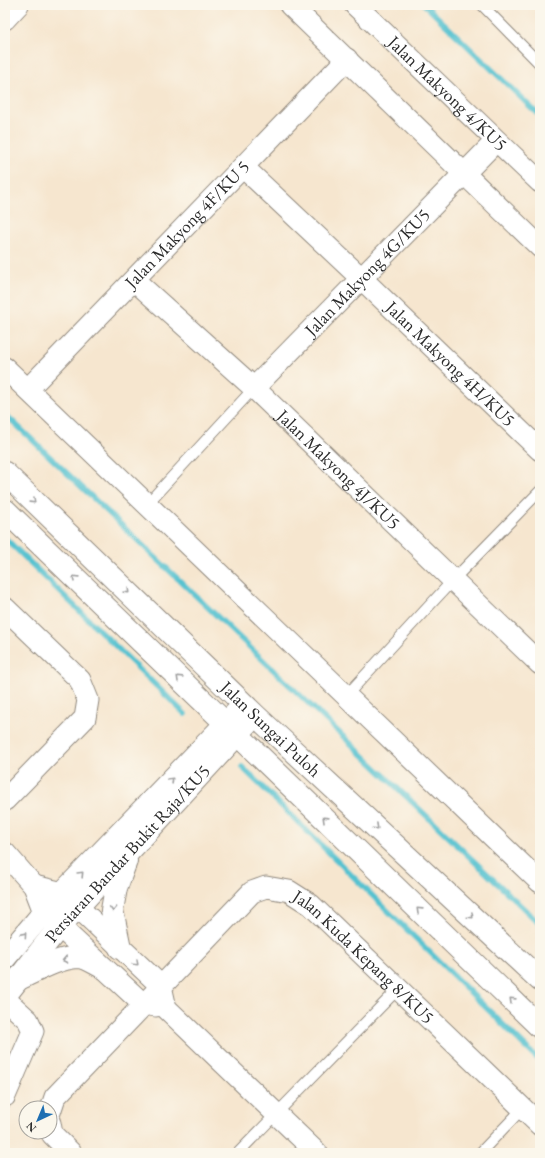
<svg xmlns="http://www.w3.org/2000/svg" width="545" height="1158" viewBox="0 0 545 1158" font-family="'EB Garamond',serif">
<style>
.lines{fill:none;stroke-linecap:round;stroke-linejoin:round}
.stream{stroke:#56c2d0;stroke-width:5.5}
.service-casing{stroke:#90887d;stroke-width:12}
.minor-casing{stroke:#90887d;stroke-width:23}
.tertiary-casing{stroke:#90887d;stroke-width:24}
.service{stroke:#fff;stroke-width:10}
.minor{stroke:#fff;stroke-width:21}
.tertiary{stroke:#fff;stroke-width:22}
.oneway{stroke:#a0a0a0}
.labels{text-anchor:middle;stroke-width:3;stroke-linejoin:round;paint-order:stroke}
.street-label{font-size:18px;fill:#2b2b2b;stroke:#fbf7ec}
</style>
<rect width="100%" height="100%" fill="#fbf7ec"/>
<filter id="ink" filterUnits="userSpaceOnUse"><feTurbulence type="fractalNoise" baseFrequency=".025" numOctaves="2"/><feDisplacementMap in="SourceGraphic" scale="8" xChannelSelector="R" yChannelSelector="G"/><feConvolveMatrix kernelMatrix="1 2 1 2 8 2 1 2 1" color-interpolation-filters="sRGB"/></filter>
<filter id="wash" filterUnits="userSpaceOnUse"><feTurbulence type="fractalNoise" baseFrequency=".012" numOctaves="4" result="noise"/><feDisplacementMap in="SourceGraphic" scale="16" xChannelSelector="R" yChannelSelector="G"/><feGaussianBlur stdDeviation="0.9" result="paint"/><feColorMatrix in="noise" values="0 0 0 0 0 0 0 0 0 0 0 0 0 0 0 0 0 1.4 0 .05"/><feComposite in="paint" operator="in"/></filter>
<g filter="url(#wash)">
<rect width="100%" height="100%" fill="#f6e6cf"/>
<g class="lines">
<!-- stream -->
<g class="stream">
<polyline points="425,5 540,116"/>
<polyline points="5,414 540,924"/>
<polyline points="5,538 185,714"/>
<polyline points="242,767 540,1061"/>
</g>
</g>
</g>
<g filter="url(#ink)">
<g class="lines">
<!-- service casing -->
<g class="service-casing">
<g id="service">
<polyline points="482,5 540,64"/>
<polyline points="147,504 254,388"/>
<polyline points="346,696 453,580 540,491"/>
<polyline points="238,1153 398,989"/>
<polyline points="480,1153 523,1108"/>
</g>
</g>
<!-- minor casing -->
<g class="minor-casing">
<g id="minor">
<polyline points="290,5 540,247"/>
<path id="s1" d="M355,5L540,182"/>
<polyline points="5,19 18,5"/>
<path id="s2" d="M243,167L361,278L540,450"/>
<path id="s3" d="M134,280L254,388L540,664"/>
<polyline points="5,368 540,882"/>
<path id="s4" d="M254,388L496,141"/>
<path id="s5" d="M28,389L347,59"/>
<polyline points="5,608 80,680 88,700 85,718 5,800"/>
<polyline points="5,853 34,886 44,912 143,1004 156,1006"/>
<polyline points="34,886 63,893 161,986 166,1008 317,1153"/>
<polyline points="5,999 28,1020 33,1031 5,1096"/>
<path id="s6" d="M50,1112L55,1097L252,892L266,887L289,891L311,905L540,1125"/>
<polyline points="50,1123 52,1134 71,1153"/>
</g>
</g>
<!-- tertiary casing -->
<g class="tertiary-casing">
<g id="tertiary">
<path id="s7" d="M5,473L255,715L540,980"/>
<polyline points="5,510 540,1027"/>
<polyline points="120,948 112,910 116,888 126,861"/>
<polyline points="5,958 44,912 236,713"/>
<path d="M21,978C38,970 58,958 78,957C86,957 94,963 102,967"/>
<path id="s8" d="M5,996L59,927L247,724"/>
</g>
</g>
<!-- service -->
<use href="#service" class="service"/>
<!-- minor -->
<use href="#minor" class="minor"/>
<!-- tertiary -->
<use href="#tertiary" class="tertiary"/>
</g>
<!-- one-way arrows -->
<defs><path id="oneway-chevron" d="M-2-3.5L2.5 0L-2 3.5" fill="none" stroke-width="1.6" stroke-linecap="round" stroke-linejoin="round"/></defs>
<g class="oneway">
<use href="#oneway-chevron" transform="translate(33 501) rotate(44)"/>
<use href="#oneway-chevron" transform="translate(75 578) rotate(-136)"/>
<use href="#oneway-chevron" transform="translate(127 591) rotate(44)"/>
<use href="#oneway-chevron" transform="translate(179 678) rotate(-136)"/>
<use href="#oneway-chevron" transform="translate(171 780) rotate(-46)"/>
<use href="#oneway-chevron" transform="translate(325 819) rotate(-136)"/>
<use href="#oneway-chevron" transform="translate(376 827) rotate(43)"/>
<use href="#oneway-chevron" transform="translate(81 874) rotate(-46)"/>
<use href="#oneway-chevron" transform="translate(113 909) rotate(92)"/>
<use href="#oneway-chevron" transform="translate(419 910) rotate(-136)"/>
<use href="#oneway-chevron" transform="translate(471 916) rotate(43)"/>
<use href="#oneway-chevron" transform="translate(24 935) rotate(-49)"/>
<use href="#oneway-chevron" transform="translate(65 960) rotate(168)"/>
<use href="#oneway-chevron" transform="translate(136 963) rotate(43)"/>
<use href="#oneway-chevron" transform="translate(512 1000) rotate(-136)"/>
</g>
</g>
<g class="labels">
<!-- street labels -->
<g class="street-label">
<text dy="6" stroke="none"><textPath href="#s1" startOffset="128">Jalan Makyong 4/KU5</textPath></text>
<text dy="6" stroke="none"><textPath href="#s5" startOffset="229">Jalan Makyong 4F/KU 5</textPath></text>
<text dy="6" stroke="none"><textPath href="#s4" startOffset="162">Jalan Makyong 4G/KU5</textPath></text>
<text dy="6" stroke="none"><textPath href="#s2" startOffset="286">Jalan Makyong 4H/KU5</textPath></text>
<text dy="6" stroke="none"><textPath href="#s3" startOffset="279">Jalan Makyong 4J/KU5</textPath></text>
<text dy="6" stroke="none"><textPath href="#s7" startOffset="369">Jalan Sungai Puloh</textPath></text>
<text dy="6" stroke="none"><textPath href="#s8" startOffset="188">Persiaran Bandar Bukit Raja/KU5</textPath></text>
<text dy="6" stroke="none"><textPath href="#s6" startOffset="438">Jalan Kuda Kepang 8/KU5</textPath></text>
</g>
</g>
<!-- margin -->
<rect width="545" height="1158" fill="none" stroke="#fbf7ec" stroke-width="20"/>
<!-- north arrow -->
<g transform="translate(38 1120) rotate(224)"><circle r="19" fill="#fbf7ec" stroke="#a8a59f"/>
<path d="M0-3L7 15L0 10L-7 15Z" fill="#1f6fb2"/>
<text y="-6" font-size="11" font-weight="bold" text-anchor="middle" fill="#2b2b2b">N</text>
</g>
</svg>
